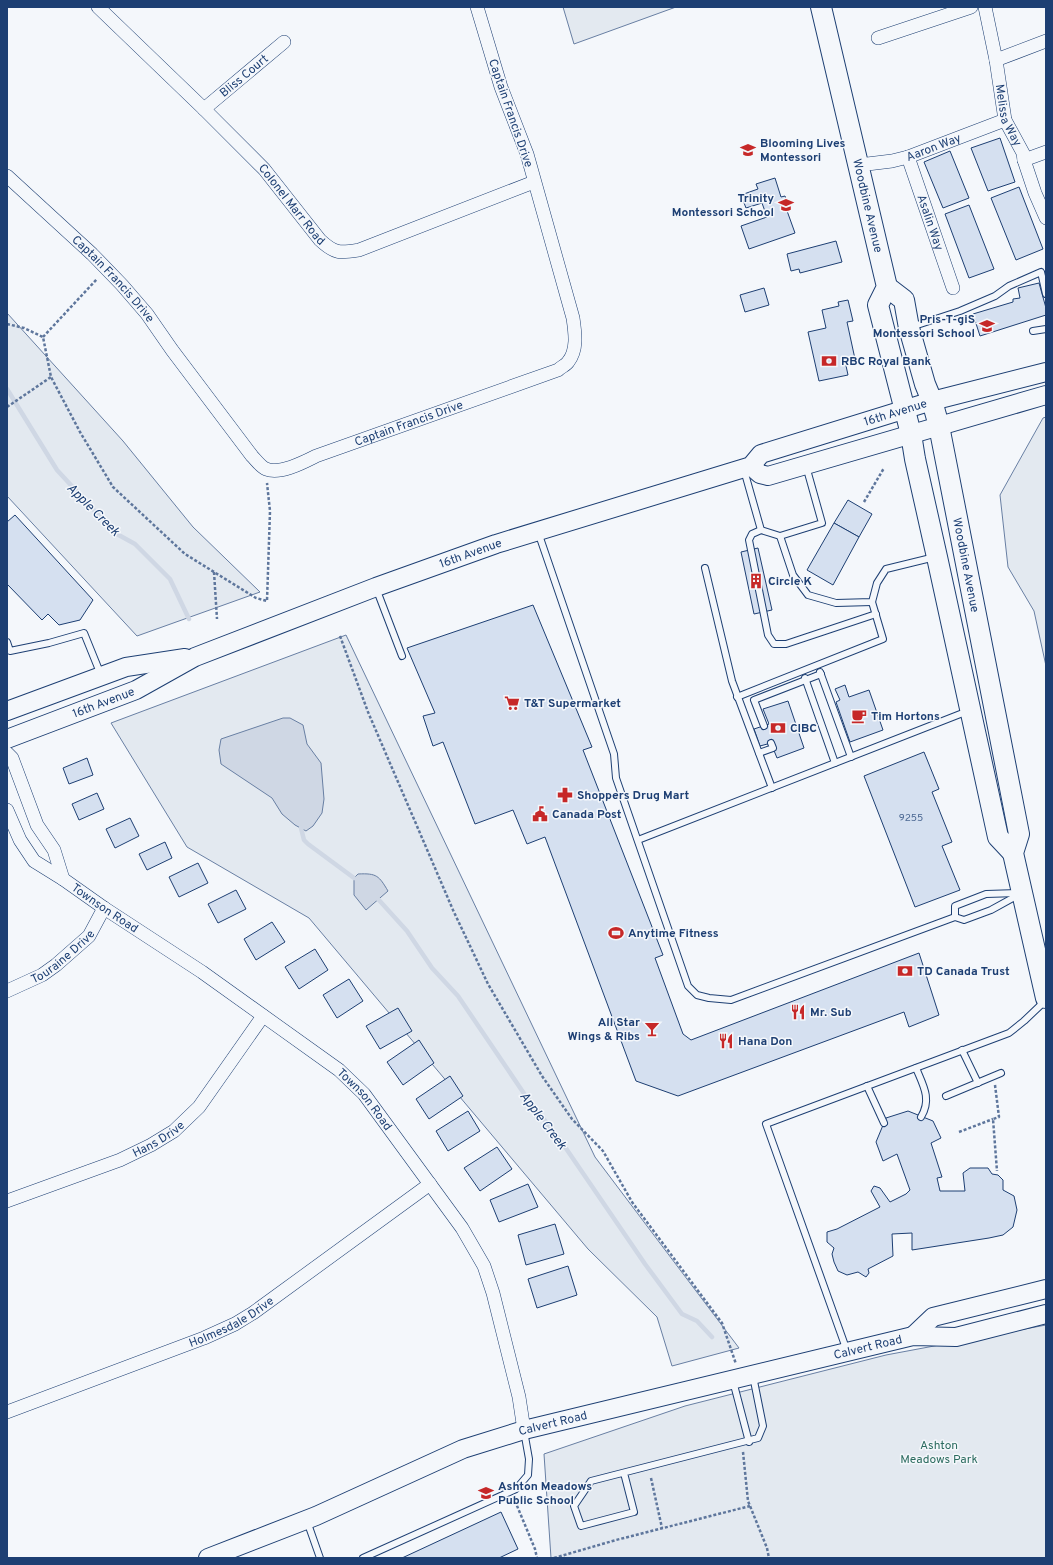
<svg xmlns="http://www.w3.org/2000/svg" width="1053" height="1565" viewBox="0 0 1053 1565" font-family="Overpass,sans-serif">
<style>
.green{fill:#e3e9f0;stroke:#687fa3}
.water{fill:#cfd7e4;stroke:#687fa3}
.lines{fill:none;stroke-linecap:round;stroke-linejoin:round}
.stream{stroke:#cfd7e4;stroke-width:4.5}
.building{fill:#d5e0f0;stroke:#1d3f73}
.lane-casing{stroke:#1d3f73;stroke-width:8}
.street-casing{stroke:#1d3f73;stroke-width:14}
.secondary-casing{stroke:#1d3f73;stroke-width:20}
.primary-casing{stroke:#1d3f73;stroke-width:22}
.path{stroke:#5e769c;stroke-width:2.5;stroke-dasharray:3 2;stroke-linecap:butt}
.lane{stroke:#f4f7fb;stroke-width:6}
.street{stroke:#f4f7fb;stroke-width:13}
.secondary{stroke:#f4f7fb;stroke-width:18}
.primary{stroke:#f4f7fb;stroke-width:20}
.labels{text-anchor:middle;stroke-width:3;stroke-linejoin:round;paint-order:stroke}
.number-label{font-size:10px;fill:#4b6792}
.street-label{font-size:12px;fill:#1d3f73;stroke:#f4f7fb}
.poi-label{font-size:12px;font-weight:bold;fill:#1d3f73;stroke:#f4f7fb;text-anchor:start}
.park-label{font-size:12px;fill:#2c6c60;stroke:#f4f7fb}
.water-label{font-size:13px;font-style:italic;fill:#1d3f73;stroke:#f4f7fb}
</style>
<rect width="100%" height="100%" fill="#f4f7fb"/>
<!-- green -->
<g class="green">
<polygon points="563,7 676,7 574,44"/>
<polygon points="7,313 123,441 193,527 260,592 137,636 7,496"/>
<polygon points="1046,417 1046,666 1034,611 1008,567 1000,495 1043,418"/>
<polygon points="346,635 595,1157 739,1348 672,1366 657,1317 588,1249 309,918 187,847 111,723"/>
<polygon points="1046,1325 1046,1558 551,1558 544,1454 685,1406 886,1355"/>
</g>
<!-- water -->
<g class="water">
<polygon points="283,718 290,718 303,725 307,744 321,763 324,799 322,813 313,826 306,831 295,825 282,814 272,798 221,764 219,750 221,739"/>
<path d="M358,874C377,873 379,876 388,891L366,910L354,895V878Z"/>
</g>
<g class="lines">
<!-- stream -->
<g class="stream">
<polyline points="7,389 57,470 115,533 135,544 170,579 189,619"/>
<polyline points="301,828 304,840 308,844 354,878"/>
<polyline points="378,899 407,931 432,968 458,996 525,1095 563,1144 645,1264 682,1314 697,1321 712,1337"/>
</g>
</g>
<!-- building -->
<g class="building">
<polygon points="1000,138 1015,182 988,191 971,148"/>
<polygon points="950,151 969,198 943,208 924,162"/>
<polygon points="775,178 781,197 785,196 789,207 786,208 795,233 749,249 741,226 767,217 762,203 746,208 741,195 758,189 756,184"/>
<polygon points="1019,187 1043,249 1016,260 991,198"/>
<polygon points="969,205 994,269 969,278 945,214"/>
<polygon points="836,241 842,262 800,273 799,269 791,271 787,254"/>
<polygon points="1039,283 1046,308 1046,315 980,336 973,314 1013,302 1013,299 1020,298 1018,288"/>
<polygon points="764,288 769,305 745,312 740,295"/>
<polygon points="848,300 853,321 847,322 855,359 845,361 848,375 819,381 808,332 826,328 822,310 839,306 838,302"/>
<polygon points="848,500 872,514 859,537 834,523"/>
<polygon points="15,515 93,600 80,620 59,625 48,614 42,620 7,584 7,522"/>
<polygon points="834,523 859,537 833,585 807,570"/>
<polygon points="758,548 772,610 754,614 741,552"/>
<polygon points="533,605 592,747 583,750 663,955 655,958 683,1034 691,1040 919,953 939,1015 909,1027 904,1012 678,1096 636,1081 545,837 527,844 513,810 475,824 443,742 433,746 423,716 435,713 407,648"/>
<polygon points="845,685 849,697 869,690 883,730 850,742 836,702 840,700 835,689"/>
<polygon points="788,701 804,748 777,758 771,743 760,746 754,729 769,724 763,709"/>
<polygon points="924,752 939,789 932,792 952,842 942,846 960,890 915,907 864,776"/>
<polygon points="87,758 93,775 69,784 63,768"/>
<polygon points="97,793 104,809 79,820 72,804"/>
<polygon points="130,818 139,836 115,848 106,829"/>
<polygon points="165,842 172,858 147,870 139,854"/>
<polygon points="198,863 208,883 179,897 169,877"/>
<polygon points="236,890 246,909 218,923 208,904"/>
<polygon points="272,922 285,942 256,960 244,939"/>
<polygon points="315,949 328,970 299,989 285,967"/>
<polygon points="349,979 363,1001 337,1018 323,995"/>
<polygon points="398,1008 412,1031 380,1049 366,1026"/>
<polygon points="419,1040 434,1063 403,1085 387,1062"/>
<polygon points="450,1076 463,1096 429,1119 416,1099"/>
<polygon points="468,1111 480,1131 448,1151 436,1131"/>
<polygon points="908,1111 933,1121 941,1138 931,1143 942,1177 937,1178 940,1191 965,1191 963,1173 970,1168 988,1168 992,1174 998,1175 1003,1180 1003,1190 1014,1196 1017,1210 1013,1227 1003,1235 989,1238 912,1250 912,1233 892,1234 893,1256 868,1269 869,1273 866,1277 858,1272 847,1275 838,1271 834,1262 832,1254 834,1248 827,1242 827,1232 837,1229 880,1207 871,1191 874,1186 880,1188 890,1202 906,1194 910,1190 897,1154 883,1161 876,1142 886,1118"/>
<polygon points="497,1147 512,1169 480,1191 464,1168"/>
<polygon points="528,1184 538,1207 499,1222 490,1200"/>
<polygon points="555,1224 564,1254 526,1265 518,1235"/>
<polygon points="568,1266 577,1295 537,1308 528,1279"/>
<polygon points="501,1512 518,1549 499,1558 402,1558"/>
</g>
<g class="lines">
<!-- lane casing -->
<g class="lane-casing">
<g id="lane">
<polyline points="911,327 960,311 995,296 1009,286 1041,272 1046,294"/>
<polyline points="1033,331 1046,329"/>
<polyline points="744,470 761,530 780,536 822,523 806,466"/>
<polyline points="761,530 752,534 749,540 768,635 774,644 786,644 876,614"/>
<polyline points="538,532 614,754 616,778 688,986 697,995 709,998 731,1000 955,917 964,920 991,910 1020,894"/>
<polyline points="780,536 793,575 808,595 836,603 872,602 877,583 886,569 935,557"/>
<polyline points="705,568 732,681 772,788"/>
<polyline points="376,588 402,656"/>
<polyline points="7,642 10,651 49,643 84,633 101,675"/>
<polyline points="820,672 851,757"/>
<polyline points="805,678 835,763"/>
<polyline points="737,697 883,639 872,602"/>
<polyline points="764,726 754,700 821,674"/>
<polyline points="759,753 773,748 771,743"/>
<polyline points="638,840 968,711"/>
<polyline points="955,917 955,906 986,894 1018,893"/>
<polyline points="962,1050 978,1083"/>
<path d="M916,1068C923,1085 932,1099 921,1117"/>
<polyline points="867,1086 884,1123"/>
<polyline points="946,1096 1001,1073"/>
<polyline points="847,1351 766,1124 1009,1033 1024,1021 1045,1001"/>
<polyline points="733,1381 749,1442"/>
<polyline points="624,1473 634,1512 581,1526 574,1506 591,1481 758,1438 763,1426 753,1376"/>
<polyline points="307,1521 320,1558"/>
<polyline points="363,1558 516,1489 528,1475 529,1459 524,1431"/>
</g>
</g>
<!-- street casing -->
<g class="street-casing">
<g id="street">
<path id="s1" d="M98,7L204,109L264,169L320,240C335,254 340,253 359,250L534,182"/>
<path id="s2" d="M985,7L996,60L1005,120L1023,153L1024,160L1035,193L1046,218"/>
<polyline points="878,38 971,7"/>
<polyline points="996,60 1046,41"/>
<path id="s3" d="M204,109L284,42"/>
<path id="s4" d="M908,157L953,288"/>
<polyline points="1024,160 1046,152"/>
<path id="s5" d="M859,165L892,161L908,157L1005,120"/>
<path id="s6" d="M7,176L92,254L122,285L147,314L172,350L252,456C256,460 261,467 266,469C280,475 304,462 316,456L558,370C561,367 566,365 568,362C578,350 575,332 573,318L527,154L501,87L477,7"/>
<polyline points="7,753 12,758 37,825 54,850 63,879"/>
<path id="s7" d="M7,810L20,840L34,861L63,879L104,908L202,972L339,1070L364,1094L462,1228L484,1266L493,1293L519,1397L524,1430"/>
<path id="s8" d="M7,991L42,975L56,965L89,936L104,908"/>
<path id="s9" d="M7,1201L120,1160L151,1145L174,1131L199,1107L263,1016"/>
<path id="s10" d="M7,1412L204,1338L235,1324L253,1313L430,1184"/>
</g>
</g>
<!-- secondary casing -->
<g class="secondary-casing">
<g id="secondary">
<polyline points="751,466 760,474 768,476 1046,395"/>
<polyline points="7,711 126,667 185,658"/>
<path id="s11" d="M7,739L136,690L195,657L376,587L496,544L751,466L761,454L932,401L1046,372"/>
<polyline points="913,1336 933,1317 1046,1289"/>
<path id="s12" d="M208,1558L316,1516L463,1449L524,1430L913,1336L956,1337L1046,1314"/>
</g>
</g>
<!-- primary casing -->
<g class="primary-casing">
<g id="primary">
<path id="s13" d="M821,7L887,287L878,305L911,434L915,459L937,557L998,837L1013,853"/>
<path id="s14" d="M887,287L904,300L909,328L925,384L932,401L939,426L1019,834L1013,853L1046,998"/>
</g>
</g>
<!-- path -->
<g class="path">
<polyline points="7,324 24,328 43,337 51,377 80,432 113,487 185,554 256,598 267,601 270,511 267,483"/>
<polyline points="43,337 97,279"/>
<polyline points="7,407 51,377"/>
<polyline points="864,502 884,468"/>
<polyline points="214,572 217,619"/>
<polyline points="340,636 368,712 453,910 488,984 542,1076 572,1119 603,1151 632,1202 722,1323 736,1364"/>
<polyline points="995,1085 999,1117 993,1119 997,1171"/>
<polyline points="959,1132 993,1119"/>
<polyline points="743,1452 748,1501 767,1548 769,1558"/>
<polyline points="651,1478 662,1528"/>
<polyline points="515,1501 535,1549 537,1558"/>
<polyline points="554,1558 616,1540 750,1506"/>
</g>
<!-- lane -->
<use href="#lane" class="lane"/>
<!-- street -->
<use href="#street" class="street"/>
<!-- secondary -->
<use href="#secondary" class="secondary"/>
<!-- primary -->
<use href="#primary" class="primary"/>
</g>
<!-- icons -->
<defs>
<g id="school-bare" transform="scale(1.2)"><path d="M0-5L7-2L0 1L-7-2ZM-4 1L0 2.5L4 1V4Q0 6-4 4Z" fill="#c62828" stroke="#f4f7fb" stroke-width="2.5" paint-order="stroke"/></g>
<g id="bank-bare" transform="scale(1.2)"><path d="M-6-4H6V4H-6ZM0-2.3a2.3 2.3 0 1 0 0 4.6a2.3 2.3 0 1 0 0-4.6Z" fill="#c62828" stroke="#f4f7fb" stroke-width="2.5" paint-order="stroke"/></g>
<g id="building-bare" transform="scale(1.2)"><path d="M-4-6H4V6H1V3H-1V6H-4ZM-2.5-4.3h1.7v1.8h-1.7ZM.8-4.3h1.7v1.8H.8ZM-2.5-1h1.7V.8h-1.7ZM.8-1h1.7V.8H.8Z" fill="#c62828" stroke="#f4f7fb" stroke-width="2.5" paint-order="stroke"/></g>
<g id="supermarket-bare" transform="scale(1.2)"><path d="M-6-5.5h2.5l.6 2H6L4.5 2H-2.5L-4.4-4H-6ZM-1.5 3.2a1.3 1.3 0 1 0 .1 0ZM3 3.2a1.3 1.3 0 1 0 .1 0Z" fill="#c62828" stroke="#f4f7fb" stroke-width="2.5" paint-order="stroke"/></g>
<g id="cafe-bare" transform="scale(1.2)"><path d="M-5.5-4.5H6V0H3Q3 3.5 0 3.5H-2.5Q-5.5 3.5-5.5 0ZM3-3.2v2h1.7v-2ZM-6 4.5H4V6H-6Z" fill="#c62828" stroke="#f4f7fb" stroke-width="2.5" paint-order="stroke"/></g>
<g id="pharmacy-bare" transform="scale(1.2)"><path d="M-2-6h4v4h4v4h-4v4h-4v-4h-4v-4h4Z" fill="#c62828" stroke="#f4f7fb" stroke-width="2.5" paint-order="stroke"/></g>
<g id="civic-bare" transform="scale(1.2)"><path d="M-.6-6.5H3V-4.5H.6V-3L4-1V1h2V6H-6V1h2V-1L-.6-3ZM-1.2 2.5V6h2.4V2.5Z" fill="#c62828" stroke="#f4f7fb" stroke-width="2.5" paint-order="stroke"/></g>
<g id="stadium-bare" transform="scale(1.2)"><path d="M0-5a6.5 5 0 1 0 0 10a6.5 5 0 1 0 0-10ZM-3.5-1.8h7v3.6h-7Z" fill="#c62828" stroke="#f4f7fb" stroke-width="2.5" paint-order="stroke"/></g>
<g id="restaurant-bare" transform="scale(1.2)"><path d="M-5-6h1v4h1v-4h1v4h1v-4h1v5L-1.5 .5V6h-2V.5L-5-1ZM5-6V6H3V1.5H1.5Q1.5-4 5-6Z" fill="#c62828" stroke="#f4f7fb" stroke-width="2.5" paint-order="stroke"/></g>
<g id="bar-bare" transform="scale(1.2)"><path d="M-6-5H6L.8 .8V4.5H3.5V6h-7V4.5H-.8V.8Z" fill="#c62828" stroke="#f4f7fb" stroke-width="2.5" paint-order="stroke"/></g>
</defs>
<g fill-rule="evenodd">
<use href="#school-bare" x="748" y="150"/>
<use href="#school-bare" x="786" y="205"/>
<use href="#school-bare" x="987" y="326"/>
<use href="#bank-bare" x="829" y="361"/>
<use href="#building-bare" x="756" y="581"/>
<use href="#supermarket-bare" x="512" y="703"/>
<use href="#cafe-bare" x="859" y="716"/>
<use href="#bank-bare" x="778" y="728"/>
<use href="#pharmacy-bare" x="565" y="795"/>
<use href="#civic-bare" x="540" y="814"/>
<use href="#stadium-bare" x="616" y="933"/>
<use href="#bank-bare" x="905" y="971"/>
<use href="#restaurant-bare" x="798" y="1012"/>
<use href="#bar-bare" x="652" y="1029"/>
<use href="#restaurant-bare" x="726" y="1041"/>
<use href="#school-bare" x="486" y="1493"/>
</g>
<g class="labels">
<!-- number labels -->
<g class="number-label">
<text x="911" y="821">9255</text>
</g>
<!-- street labels -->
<g class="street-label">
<text dy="4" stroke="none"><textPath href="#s3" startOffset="52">Bliss Court</textPath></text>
<text transform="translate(511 113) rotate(71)" y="4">Captain Francis Drive</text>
<text dy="4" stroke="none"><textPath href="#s2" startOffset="111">Melissa Way</textPath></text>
<text dy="4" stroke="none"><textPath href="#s5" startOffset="77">Aaron Way</textPath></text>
<text dy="4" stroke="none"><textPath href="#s1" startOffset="277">Colonel Marr Road</textPath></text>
<text dy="4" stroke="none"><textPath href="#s13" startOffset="204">Woodbine Avenue</textPath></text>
<text dy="4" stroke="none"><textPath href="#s4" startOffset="69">Asalin Way</textPath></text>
<text dy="4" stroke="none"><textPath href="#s6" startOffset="148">Captain Francis Drive</textPath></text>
<text dy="4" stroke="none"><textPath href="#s11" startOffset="950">16th Avenue</textPath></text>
<text dy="4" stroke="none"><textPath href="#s6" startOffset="544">Captain Francis Drive</textPath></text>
<text dy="4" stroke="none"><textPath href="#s11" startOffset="500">16th Avenue</textPath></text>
<text dy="4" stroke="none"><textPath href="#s14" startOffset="294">Woodbine Avenue</textPath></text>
<text dy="4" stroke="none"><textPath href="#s11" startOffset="103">16th Avenue</textPath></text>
<text dy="4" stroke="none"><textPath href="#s7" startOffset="143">Townson Road</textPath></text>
<text dy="4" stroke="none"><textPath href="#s8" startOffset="66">Touraine Drive</textPath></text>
<text dy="4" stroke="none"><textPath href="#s7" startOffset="467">Townson Road</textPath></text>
<text dy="4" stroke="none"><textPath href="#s9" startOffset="164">Hans Drive</textPath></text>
<text dy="4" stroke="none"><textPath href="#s10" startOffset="242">Holmesdale Drive</textPath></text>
<text dy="4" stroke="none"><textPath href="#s12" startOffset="695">Calvert Road</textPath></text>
<text dy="4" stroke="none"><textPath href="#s12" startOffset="371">Calvert Road</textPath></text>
</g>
<!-- poi labels -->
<g class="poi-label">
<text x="760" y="147">Blooming Lives<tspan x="760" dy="14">Montessori</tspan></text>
<text x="774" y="202" text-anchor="end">Trinity<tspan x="774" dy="14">Montessori School</tspan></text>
<text x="975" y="323" text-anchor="end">Pris-T-giS<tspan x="975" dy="14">Montessori School</tspan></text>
<text x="841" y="365">RBC Royal Bank</text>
<text x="768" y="585">Circle K</text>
<text x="524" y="707">T&amp;T Supermarket</text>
<text x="871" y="720">Tim Hortons</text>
<text x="790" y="732">CIBC</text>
<text x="577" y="799">Shoppers Drug Mart</text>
<text x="552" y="818">Canada Post</text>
<text x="628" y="937">Anytime Fitness</text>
<text x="917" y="975">TD Canada Trust</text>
<text x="810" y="1016">Mr. Sub</text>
<text x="640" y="1026" text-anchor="end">All Star<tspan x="640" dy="14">Wings &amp; Ribs</tspan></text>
<text x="738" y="1045">Hana Don</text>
<text x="498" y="1490">Ashton Meadows<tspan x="498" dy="14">Public School</tspan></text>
</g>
<!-- park labels -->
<g class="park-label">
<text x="939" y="1449">Ashton<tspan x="939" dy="14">Meadows Park</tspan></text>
</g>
<!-- water labels -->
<g class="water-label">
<text transform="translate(94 509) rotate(45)" y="5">Apple Creek</text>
<text transform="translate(544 1120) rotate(53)" y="5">Apple Creek</text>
</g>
</g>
<!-- border -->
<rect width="1053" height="1565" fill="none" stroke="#1d3f73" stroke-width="16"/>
</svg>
